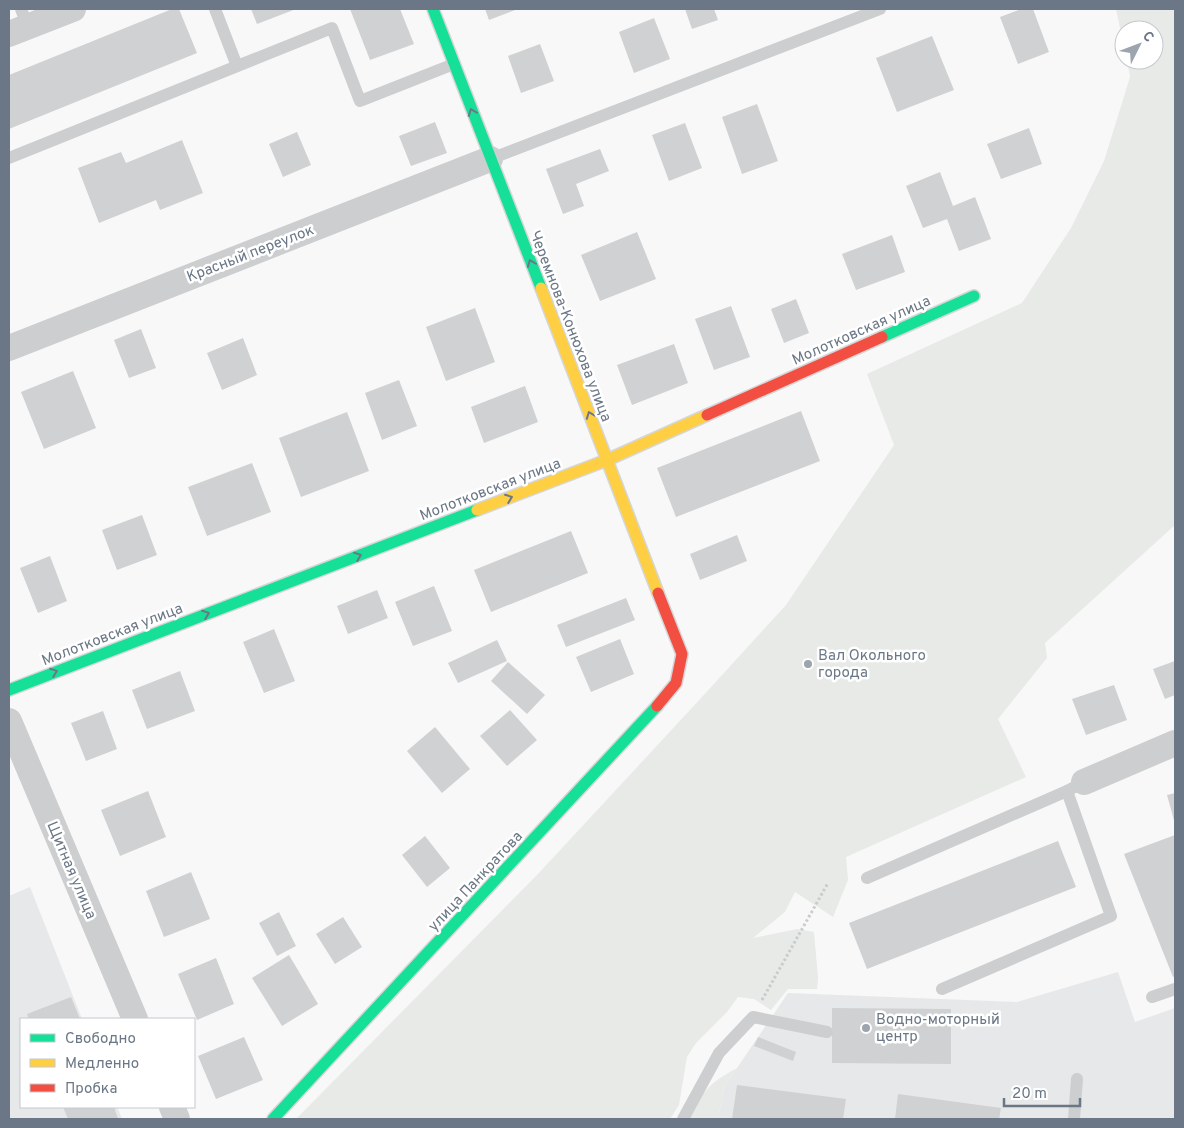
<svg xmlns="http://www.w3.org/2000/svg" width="1184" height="1128" viewBox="0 0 1184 1128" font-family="Overpass,sans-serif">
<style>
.built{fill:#e7e8e9}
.green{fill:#e7eae6}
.building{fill:#d0d1d2}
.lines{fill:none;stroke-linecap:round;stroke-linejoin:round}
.fast-casing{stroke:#d5d6d7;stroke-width:14}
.slow-casing{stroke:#d5d6d7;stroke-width:14}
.jam-casing{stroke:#d5d6d7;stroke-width:14}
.path{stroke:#cacbcc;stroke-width:3;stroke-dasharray:2.5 2.5;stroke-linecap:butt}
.lane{stroke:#cdcecf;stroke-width:12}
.street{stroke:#cdcecf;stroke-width:26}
.fast{stroke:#16e098;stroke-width:11}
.slow{stroke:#ffcf43;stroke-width:11}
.jam{stroke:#f24e42;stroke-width:11}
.oneway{stroke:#6b7786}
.poi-dot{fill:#9ca4ae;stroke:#fff;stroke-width:2}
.labels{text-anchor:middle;stroke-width:5;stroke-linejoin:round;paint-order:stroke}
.street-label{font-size:15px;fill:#6b7786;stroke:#fff}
.poi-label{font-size:15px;fill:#6b7786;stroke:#fff;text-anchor:start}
</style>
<rect width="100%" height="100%" fill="#f8f8f8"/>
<!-- built -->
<g class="built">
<polygon points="30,887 82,1019 21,1019 21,1107 117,1107 122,1119 9,1119 9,896"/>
<polygon points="1118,972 1135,1022 1175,1008 1175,1119 718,1119 724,1087 788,993 1017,1002"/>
</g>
<!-- green -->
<g class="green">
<polygon points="1116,9 1175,9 1175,525 1045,643 1047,658 998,719 1026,777 846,857 848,880 833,917 795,892 785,912 753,938 797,929 814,932 818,978 817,989 788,989 771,1010 754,999 738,997 727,1012 696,1043 687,1057 679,1105 670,1119 296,1119 538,874 702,697 786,605 894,445 867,374 1022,303 1071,228 1104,161 1130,77 1127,60 1154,60 1154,30 1124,30 1124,47"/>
<path d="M737,1068L724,1087L718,1119H688C702,1092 709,1083 737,1068Z"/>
</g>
<!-- building -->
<g class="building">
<polygon points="172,9 179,9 197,53 9,129 9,75"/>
<polygon points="251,9 296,9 257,24"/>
<polygon points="350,9 400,9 414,44 370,60"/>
<polygon points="485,9 518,9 489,20"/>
<polygon points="685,9 714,9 718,20 692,29"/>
<polygon points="1021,9 1033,9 1049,52 1018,64 1000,17"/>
<polygon points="654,18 670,59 634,73 619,32"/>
<polygon points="932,36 954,90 897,112 876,58"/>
<polygon points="540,44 554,81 521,93 508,56"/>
<polygon points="757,104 778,161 742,174 722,117"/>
<polygon points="435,122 447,153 411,166 399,136"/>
<polygon points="685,123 702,168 669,181 652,135"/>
<polygon points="1029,128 1042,164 1001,179 987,144"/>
<polygon points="297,132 311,165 283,177 269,144"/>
<polygon points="182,140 203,193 160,210 156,200 99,223 78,168 121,152 126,163"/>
<polygon points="600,149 609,171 576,184 584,206 563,214 546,169"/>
<polygon points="940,172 953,206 975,197 991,239 959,251 947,219 923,228 906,186"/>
<polygon points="637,232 656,279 600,301 581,255"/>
<polygon points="892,235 905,272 856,290 842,254"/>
<polygon points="796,299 809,333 784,343 771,309"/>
<polygon points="731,306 750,357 714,370 695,319"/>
<polygon points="475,308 495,362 446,381 426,327"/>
<polygon points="141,329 156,368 129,378 114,340"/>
<polygon points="243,338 257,375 222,390 207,353"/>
<polygon points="674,344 688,383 632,405 617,365"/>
<polygon points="73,371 96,428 44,449 21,392"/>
<polygon points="399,380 417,426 382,440 365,393"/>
<polygon points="525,386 538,422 484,443 471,407"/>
<polygon points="801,411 820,461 676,517 657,468"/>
<polygon points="347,412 369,471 301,497 279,438"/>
<polygon points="252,463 271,512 207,536 188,487"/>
<polygon points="142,515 157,555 117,570 102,530"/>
<polygon points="571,531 588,573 491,612 474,570"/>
<polygon points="737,535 747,561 700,580 690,554"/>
<polygon points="50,556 67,601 38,613 20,568"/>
<polygon points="434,586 452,631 413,646 395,602"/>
<polygon points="377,590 388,618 348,634 337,606"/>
<polygon points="626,598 635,620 566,647 557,625"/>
<polygon points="274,629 295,681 264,693 243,642"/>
<polygon points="620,639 634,674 591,692 576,657"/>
<polygon points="497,640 507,661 458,683 448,663"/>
<polygon points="1175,661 1175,695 1165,699 1153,669"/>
<polygon points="508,662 545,695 527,714 491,681"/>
<polygon points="180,671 195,711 147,729 132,690"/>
<polygon points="1114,685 1127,720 1086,735 1072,699"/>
<polygon points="510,710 537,740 507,766 480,736"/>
<polygon points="103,711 117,749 86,761 71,723"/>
<polygon points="435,727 470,769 442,793 407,751"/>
<polygon points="148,791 166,837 120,856 101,810"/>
<polygon points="1175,793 1175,824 1167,795"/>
<polygon points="1175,835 1175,976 1173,977 1124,854"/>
<polygon points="425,836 450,868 427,887 402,855"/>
<polygon points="1058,841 1076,887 867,969 849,923"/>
<polygon points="191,872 210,919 164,937 146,891"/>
<polygon points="279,912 296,946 277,956 259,923"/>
<polygon points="343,917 362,947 335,964 316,934"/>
<polygon points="289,955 318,1004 282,1026 252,978"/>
<polygon points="216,958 234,1004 197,1020 178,974"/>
<polygon points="71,997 80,1019 29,1019 27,1014"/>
<polygon points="832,1008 951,1009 951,1064 832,1063"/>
<polygon points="244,1037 263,1080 216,1099 198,1056"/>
<polygon points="758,1037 796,1052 793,1061 754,1046"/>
<polygon points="737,1085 846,1099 843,1119 732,1119"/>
<polygon points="898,1094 1001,1108 999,1119 895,1119"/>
<polygon points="63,1107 114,1107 118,1119 68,1119"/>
</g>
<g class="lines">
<!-- fast casing -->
<g class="fast-casing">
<g id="fast">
<polyline points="433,9 541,288"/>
<polyline points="882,337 974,296"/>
<polyline points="9,690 477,510"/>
<polyline points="273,1119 657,706"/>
</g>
</g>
<!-- slow casing -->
<g class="slow-casing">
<g id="slow">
<polyline points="541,288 658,593"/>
<polyline points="477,510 607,460 707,415"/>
</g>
</g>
<!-- jam casing -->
<g class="jam-casing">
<g id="jam">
<polyline points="707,415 882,337"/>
<polyline points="657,706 676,683 682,654 658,593"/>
</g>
</g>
<!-- path -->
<polyline class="path" points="762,1000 828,883"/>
<!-- lane -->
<g class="lane">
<polyline points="21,9 28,27"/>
<polyline points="215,9 237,66"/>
<polyline points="9,158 332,28 360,101 454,64"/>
<polyline points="490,159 880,9"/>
<polyline points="867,878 1067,791"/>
<polyline points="942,989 1111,916 1067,791 1084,782"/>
<polyline points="1152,997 1175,989"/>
<polyline points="683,1119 719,1053 753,1017 827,1032"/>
<polyline points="1074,1119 1077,1079"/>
</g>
<!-- street -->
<g class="street">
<polyline points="9,34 73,9"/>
<polyline points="9,348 490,159"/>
<polyline points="9,721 135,1019"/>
<polyline points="1084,782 1175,743"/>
<polyline points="172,1107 177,1119"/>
</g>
<!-- fast -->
<use href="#fast" class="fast"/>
<!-- slow -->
<use href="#slow" class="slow"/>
<!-- jam -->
<use href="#jam" class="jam"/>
</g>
<!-- one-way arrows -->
<defs><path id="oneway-chevron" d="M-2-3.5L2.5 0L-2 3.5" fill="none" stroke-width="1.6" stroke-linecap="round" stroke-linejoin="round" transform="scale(1.25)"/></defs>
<g class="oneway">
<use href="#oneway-chevron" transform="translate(472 112) rotate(-111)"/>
<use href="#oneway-chevron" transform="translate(531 263) rotate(-111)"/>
<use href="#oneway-chevron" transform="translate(590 415) rotate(-111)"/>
<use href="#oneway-chevron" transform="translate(509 498) rotate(-21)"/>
<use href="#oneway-chevron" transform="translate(358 556) rotate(-21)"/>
<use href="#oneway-chevron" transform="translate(206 614) rotate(-21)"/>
<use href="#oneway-chevron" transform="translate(54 672) rotate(-21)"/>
</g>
<!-- markers -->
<g class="poi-dot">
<circle cx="808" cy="664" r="5"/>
<circle cx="866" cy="1028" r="5"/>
</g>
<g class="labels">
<!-- street labels -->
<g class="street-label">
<text transform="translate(250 253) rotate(-21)" y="5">Красный переулок</text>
<text transform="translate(571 326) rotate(69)" y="5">Черемнова-Конюхова улица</text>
<text transform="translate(861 330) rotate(-24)" y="5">Молотковская улица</text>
<text transform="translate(490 489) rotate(-21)" y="5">Молотковская улица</text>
<text transform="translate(112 634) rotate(-21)" y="5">Молотковская улица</text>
<text transform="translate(72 870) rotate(67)" y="5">Щитная улица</text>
<text transform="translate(475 881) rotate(-47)" y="5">улица Панкратова</text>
</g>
<!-- poi labels -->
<g class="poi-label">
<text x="818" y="660">Вал Окольного<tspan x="818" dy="17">города</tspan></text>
<text x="876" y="1024">Водно-моторный<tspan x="876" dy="17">центр</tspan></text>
</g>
</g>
<!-- border -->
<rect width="1184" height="1128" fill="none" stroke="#6b7786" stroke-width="20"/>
<!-- legend -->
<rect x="20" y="1018" width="175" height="90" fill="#ffffff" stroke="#c4c9cf"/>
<rect x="30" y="1034" width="25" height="8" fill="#16e098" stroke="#c4c9cf"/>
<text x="65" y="1043" font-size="15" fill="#6b7786">Свободно</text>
<rect x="30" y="1059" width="25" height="8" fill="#ffcf43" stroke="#c4c9cf"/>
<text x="65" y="1068" font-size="15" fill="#6b7786">Медленно</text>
<rect x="30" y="1084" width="25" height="8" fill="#f24e42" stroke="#c4c9cf"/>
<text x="65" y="1093" font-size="15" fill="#6b7786">Пробка</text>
<!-- north arrow -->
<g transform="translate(1139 45) rotate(48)"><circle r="24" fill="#ffffff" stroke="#c4c9cf"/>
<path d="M0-4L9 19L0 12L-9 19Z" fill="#9ca4ae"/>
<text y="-8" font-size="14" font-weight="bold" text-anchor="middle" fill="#6b7786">С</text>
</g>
<!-- scale -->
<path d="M1004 1098v8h76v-8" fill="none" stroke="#6b7786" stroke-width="2.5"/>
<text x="1012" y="1098" font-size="15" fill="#6b7786" stroke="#ffffff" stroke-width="4" paint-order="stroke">20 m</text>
</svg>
